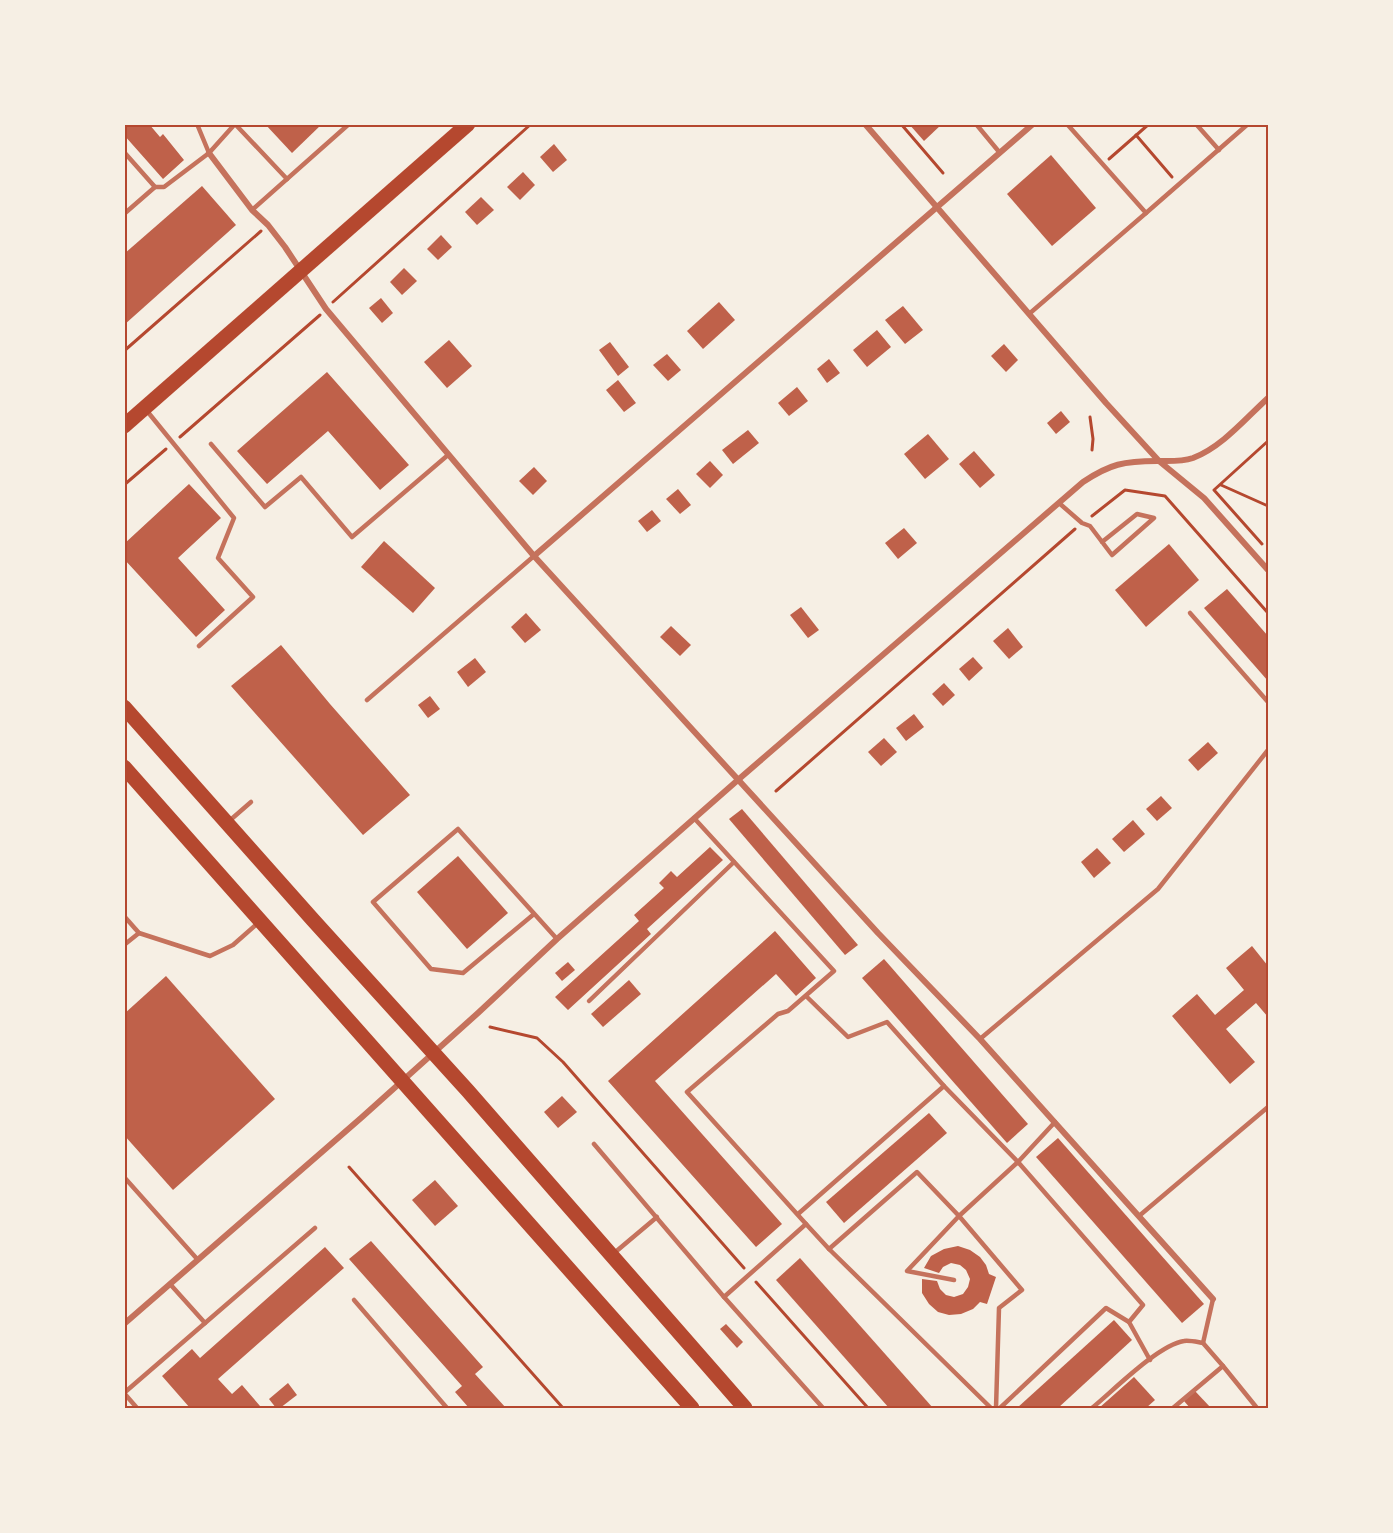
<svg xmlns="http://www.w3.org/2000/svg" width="1393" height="1533" viewBox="0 0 1393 1533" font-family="'PT Sans Narrow',sans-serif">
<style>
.building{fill:#bf614a}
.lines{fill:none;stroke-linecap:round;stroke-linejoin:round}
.path{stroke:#b5482f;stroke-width:3}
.service{stroke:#c5725c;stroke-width:4.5}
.minor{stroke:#c5725c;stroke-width:6}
.primary{stroke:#b5482f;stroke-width:15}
.neatline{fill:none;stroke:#b5482f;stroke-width:2}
</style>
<rect width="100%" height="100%" fill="#f6efe4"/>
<!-- building -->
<g class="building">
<polygon points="124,124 149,124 160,137 163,134 184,160 163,179 124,135"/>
<polygon points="265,124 322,124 292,153"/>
<polygon points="909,124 942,124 924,141"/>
<polygon points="554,144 567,160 553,172 540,157"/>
<polygon points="1051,155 1096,208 1052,246 1007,194"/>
<polygon points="523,172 535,185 520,200 507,187"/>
<polygon points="202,186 236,225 124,325 124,254"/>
<polygon points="481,197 494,210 477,225 465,212"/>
<polygon points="441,235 452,247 438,260 427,249"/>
<polygon points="404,268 417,281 402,295 390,282"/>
<polygon points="381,298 393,313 382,323 369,308"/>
<polygon points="719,302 735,320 703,349 687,331"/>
<polygon points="903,306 923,330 905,344 885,320"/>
<polygon points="877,330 891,347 867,367 853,350"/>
<polygon points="449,340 472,366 447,388 424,362"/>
<polygon points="610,342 629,367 618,376 599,350"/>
<polygon points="1004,344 1018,360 1006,372 991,356"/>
<polygon points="667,354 681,370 668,381 653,365"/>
<polygon points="829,359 840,373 827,383 817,369"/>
<polygon points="327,372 409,465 380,490 328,431 267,484 237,451"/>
<polygon points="618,380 636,403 624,412 606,390"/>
<polygon points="797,387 808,401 789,416 778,403"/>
<polygon points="1061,411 1070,422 1056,434 1047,423"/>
<polygon points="748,430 759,443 733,464 722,450"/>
<polygon points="928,434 949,459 925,479 904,454"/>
<polygon points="974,451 995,475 980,488 959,464"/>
<polygon points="710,461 723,475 710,488 696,474"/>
<polygon points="534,467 547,481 533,495 519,481"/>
<polygon points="189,484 221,518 178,558 225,610 196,637 124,559 124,544"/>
<polygon points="678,489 691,505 680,514 666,499"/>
<polygon points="652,510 661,521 647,532 638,521"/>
<polygon points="904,528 917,543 898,559 885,543"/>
<polygon points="384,541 435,588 413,613 361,567"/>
<polygon points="1169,544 1199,580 1146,627 1115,590"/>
<polygon points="1227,589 1268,636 1268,681 1204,608"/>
<polygon points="801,607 819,630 808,638 790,615"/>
<polygon points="526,613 541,630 525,643 511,627"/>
<polygon points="671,626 691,645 680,656 660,637"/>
<polygon points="1008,628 1023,647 1009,659 993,641"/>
<polygon points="281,645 330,704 410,795 363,835 231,686"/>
<polygon points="973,657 983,668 969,681 959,669"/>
<polygon points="475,658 486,672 468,687 457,672"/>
<polygon points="944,683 955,695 943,706 932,694"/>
<polygon points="430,696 440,709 428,718 418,705"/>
<polygon points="914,714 924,727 906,741 896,728"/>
<polygon points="884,738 897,752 881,766 868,752"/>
<polygon points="1208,742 1218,753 1198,771 1188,760"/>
<polygon points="1161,796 1172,808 1157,821 1146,809"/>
<polygon points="742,809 858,945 845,955 729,819"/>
<polygon points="1133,820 1145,834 1124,852 1112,839"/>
<polygon points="710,847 723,860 647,929 651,934 568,1010 555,997 639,921 634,915 664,888 659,883 671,871 677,877"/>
<polygon points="1097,848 1111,863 1094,878 1081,862"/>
<polygon points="458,856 508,913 467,949 417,892"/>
<polygon points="775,931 816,978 796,996 776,974 655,1081 782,1224 756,1247 608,1081"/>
<polygon points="1252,946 1268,966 1268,1017 1256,1003 1226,1029 1255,1062 1230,1084 1172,1016 1197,994 1215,1015 1244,990 1226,968"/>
<polygon points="884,959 1028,1124 1007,1143 862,978"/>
<polygon points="568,962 575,970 562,981 555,973"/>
<polygon points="166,976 275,1099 173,1190 124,1135 124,1014"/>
<polygon points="629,980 641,994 603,1027 591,1014"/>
<polygon points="562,1096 577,1112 558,1128 544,1112"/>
<polygon points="929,1113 947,1133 844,1223 826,1202"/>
<polygon points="1058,1138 1204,1304 1182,1323 1036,1157"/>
<polygon points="435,1180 458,1206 435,1226 412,1200"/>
<polygon points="371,1241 483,1367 475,1374 506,1408 469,1408 455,1392 462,1386 349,1259"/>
<polygon points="958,1246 970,1250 980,1257 986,1265 989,1274 996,1277 987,1304 980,1302 973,1309 961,1314 949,1315 938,1312 929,1304 922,1293 922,1279 937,1281 940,1289 946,1295 954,1297 963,1294 968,1287 970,1279 966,1270 960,1265 951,1263 943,1267 939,1273 924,1268 931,1256 944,1249"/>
<polygon points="325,1247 344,1268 218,1379 232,1394 242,1385 260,1406 257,1408 190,1408 162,1376 192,1349 200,1358"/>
<polygon points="800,1258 933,1408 889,1408 776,1280"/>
<polygon points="1114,1320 1132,1340 1058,1408 1017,1408"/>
<polygon points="726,1324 743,1342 737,1348 720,1329"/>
<polygon points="1134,1377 1155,1400 1146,1408 1099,1408"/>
<polygon points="288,1383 297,1395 280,1408 276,1408 269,1399"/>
<polygon points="1195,1391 1211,1408 1190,1408 1184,1401"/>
</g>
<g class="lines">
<!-- path -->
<g class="path">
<polyline points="901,124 943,173"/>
<polyline points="1136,135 1172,177"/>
<polyline points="1109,159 1149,124"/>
<polyline points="333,302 531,124"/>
<polyline points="124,351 261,231"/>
<polyline points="1090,417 1093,439 1092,450"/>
<polyline points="180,437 320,315"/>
<polyline points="124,485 166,449"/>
<polyline points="1221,485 1268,506"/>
<polyline points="1092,516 1125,490 1165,496 1268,613"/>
<polyline points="1262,544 1214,490 1268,441"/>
<polyline points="776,791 1075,529"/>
<polyline points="490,1027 537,1038 563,1062 744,1268"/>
<polyline points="349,1167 563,1408"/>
<polyline points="756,1282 868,1408"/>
</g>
<!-- service -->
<g class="service">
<polyline points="197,124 209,153"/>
<polyline points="976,124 1000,153"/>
<polyline points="1196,124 1219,150"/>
<polyline points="124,152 155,187"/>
<polyline points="252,210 349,124"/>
<polyline points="1146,213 1248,124"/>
<polyline points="124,214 155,187 164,187 209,153 235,124 287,179"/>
<polyline points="1029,314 1146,213 1067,124"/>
<polyline points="147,411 234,518 218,558 253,597 199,646"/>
<polyline points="211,444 265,507 301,477 352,537 448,455"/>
<polyline points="1059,503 1082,523 1090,526 1112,555 1154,518 1137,514 1102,542"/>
<polyline points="1190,613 1268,702"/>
<polyline points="367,700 534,556"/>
<polyline points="694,818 834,971 788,1011 778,1014 687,1092 806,1224"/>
<polyline points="228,822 251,802"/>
<polyline points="534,914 463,973 431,969 373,902 458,829 557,939"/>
<polyline points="124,916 139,933"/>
<polyline points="124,945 139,933 210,956 233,945 258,923"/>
<polyline points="806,996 848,1037 887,1022 944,1086 1018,1162 1143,1305 1129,1322 1150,1360"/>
<polyline points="589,1001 734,862"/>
<polyline points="980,1039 1158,889 1268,750"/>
<polyline points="594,1144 724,1297 823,1408"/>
<polyline points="124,1177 198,1260"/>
<polyline points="798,1214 944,1086"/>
<polyline points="1139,1216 1268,1107"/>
<polyline points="829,1249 917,1172 959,1216 1022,1290 999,1308 996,1408"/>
<polyline points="613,1254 657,1217"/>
<polyline points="954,1280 907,1271 959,1216 1018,1162 1055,1122"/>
<polyline points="170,1284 205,1323"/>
<polyline points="724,1297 806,1224 829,1249 991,1408"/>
<polyline points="354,1300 447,1408"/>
<polyline points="1203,1343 1213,1299"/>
<polyline points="1223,1366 1257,1408"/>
<polyline points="124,1393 315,1228"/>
<polyline points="124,1393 137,1408"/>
<polyline points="1000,1408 1106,1308 1129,1322"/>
<path d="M1092,1408C1113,1391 1158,1345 1184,1341C1189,1340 1197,1342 1203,1343L1223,1366L1173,1408"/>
</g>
<!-- minor -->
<g class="minor">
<polyline points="865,124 1106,403 1159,461 1204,498 1268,570"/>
<polyline points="209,153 252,210 268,225 285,247 326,309 534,556 878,933 980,1039 1213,1299"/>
<polyline points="534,556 1033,124"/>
<path d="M124,1324L361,1118L478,1013L557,939L739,779L1083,482C1110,464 1124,461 1157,461C1169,461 1181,462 1193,458C1222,447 1246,418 1268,398"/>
</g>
<!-- primary -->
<g class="primary">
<polyline points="124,426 468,124"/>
<polyline points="124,707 313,920 468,1091 745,1408"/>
<polyline points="124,767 692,1408"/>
</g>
</g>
<!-- border -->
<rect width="1393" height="1533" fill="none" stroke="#f6efe4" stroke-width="252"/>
<rect x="126" y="126" width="1141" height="1281" class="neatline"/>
</svg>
